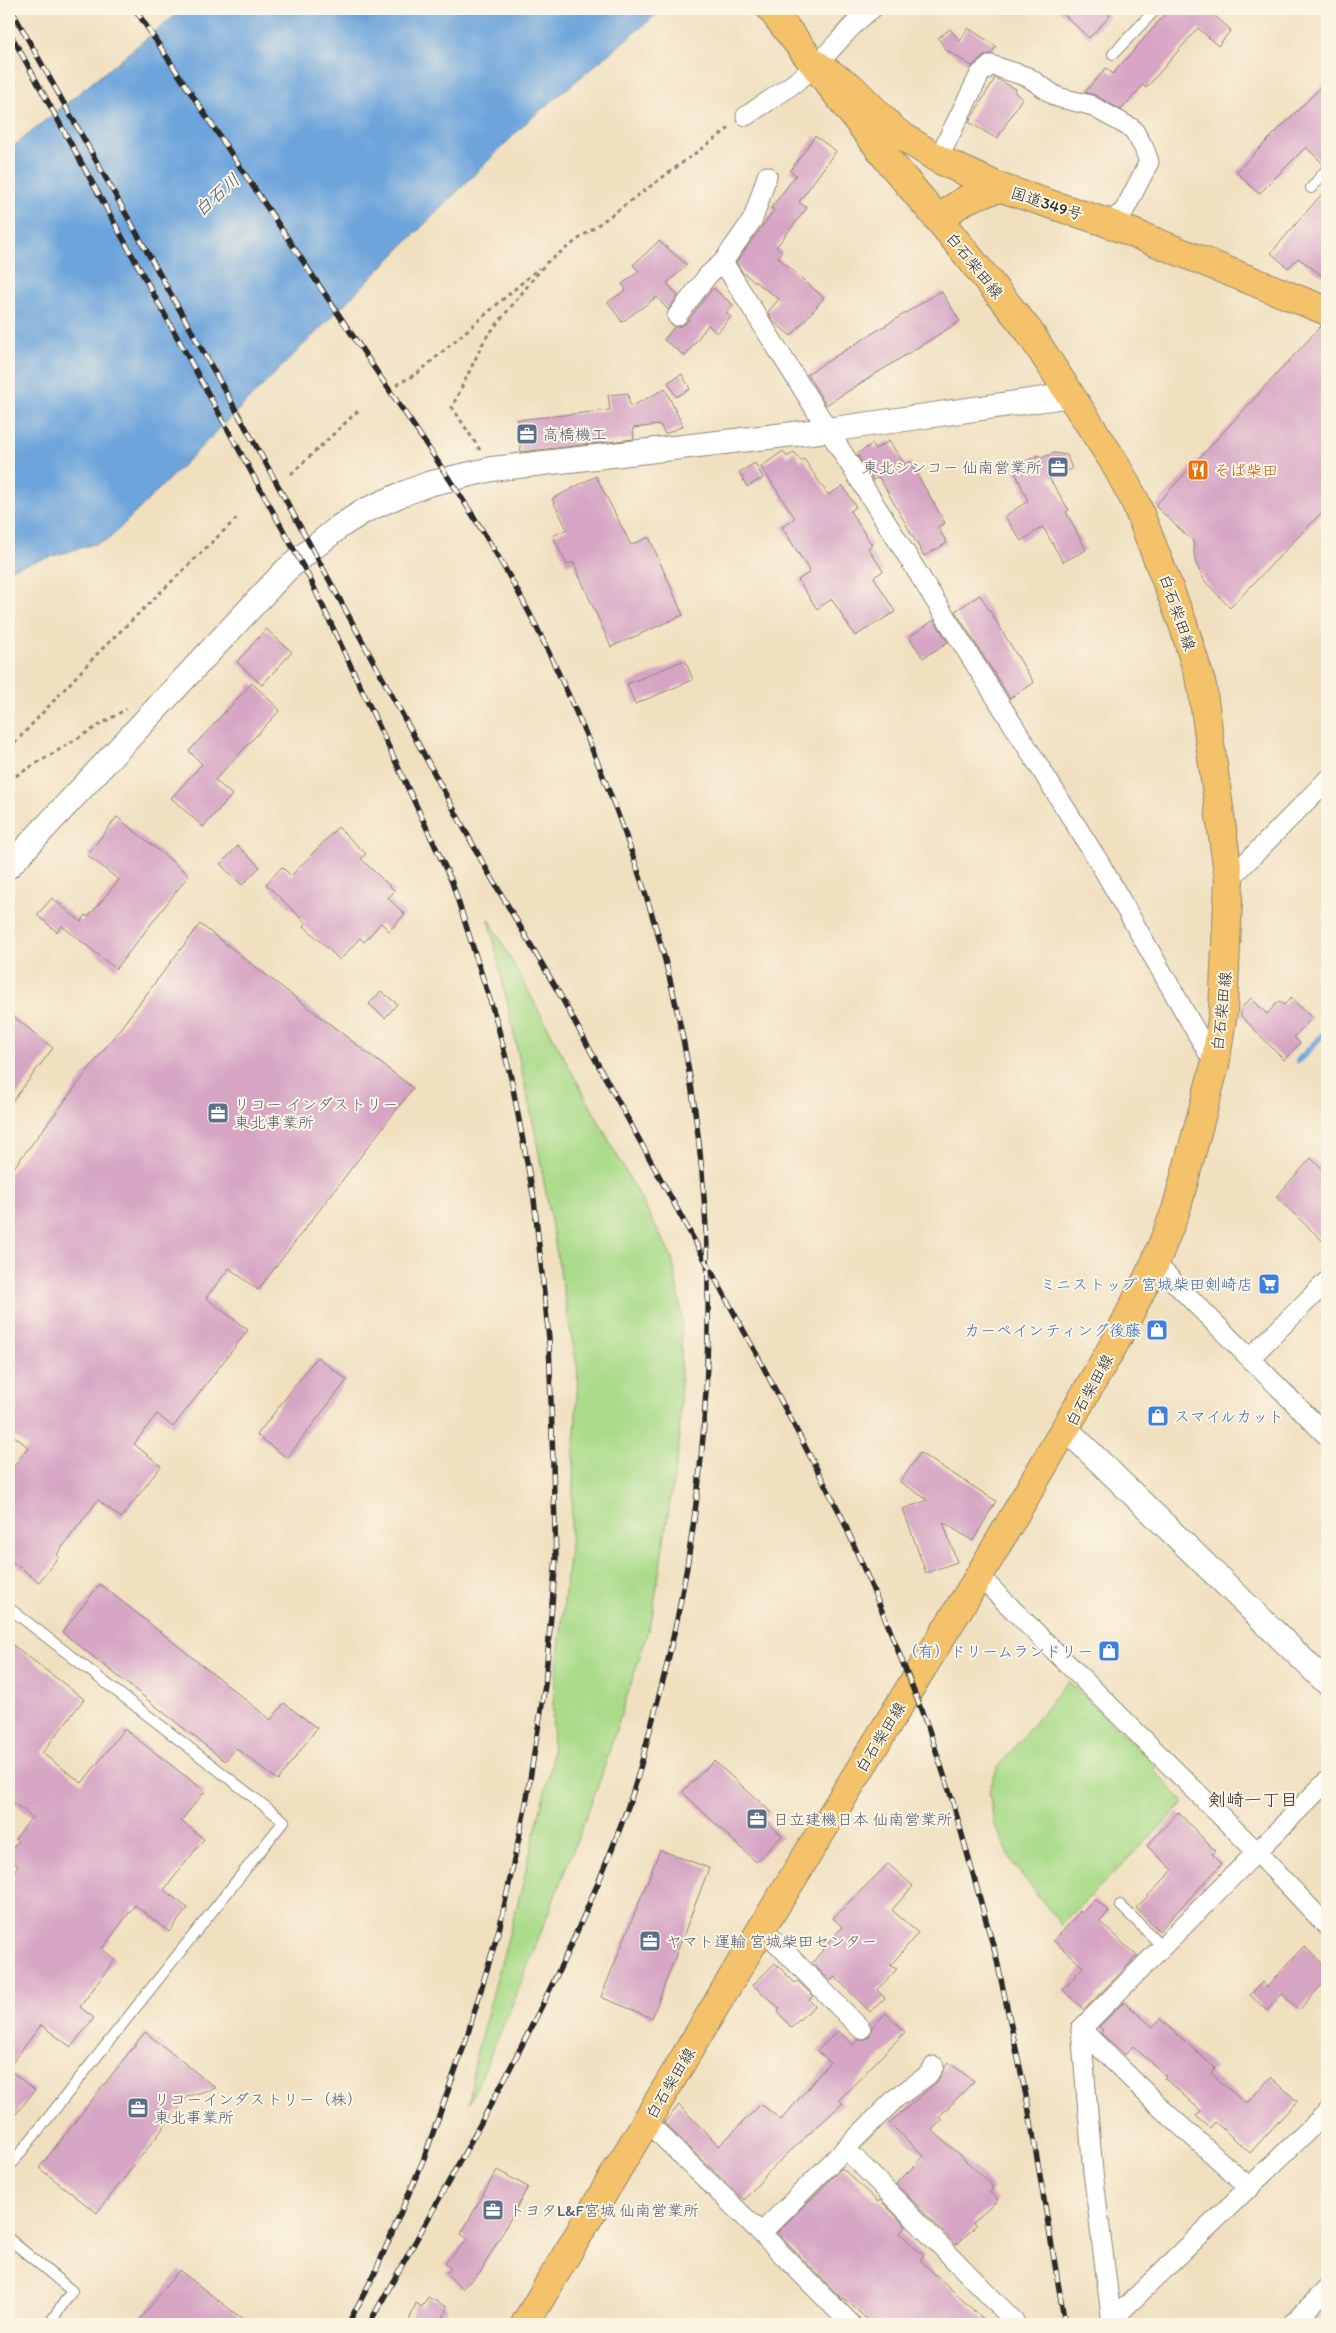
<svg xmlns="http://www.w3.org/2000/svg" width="1336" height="2333" viewBox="0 0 1336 2333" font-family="Itim,'Klee One',sans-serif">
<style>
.green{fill:#aadb8a;stroke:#6a835a}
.water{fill:#6da4db;stroke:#4c6883}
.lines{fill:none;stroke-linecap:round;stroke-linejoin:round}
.stream{stroke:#6da4db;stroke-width:6}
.building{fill:#d6a5c4}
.service-casing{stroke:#8e8676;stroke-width:12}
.minor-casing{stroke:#8e8676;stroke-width:21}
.tertiary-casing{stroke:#8e8676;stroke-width:26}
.primary-casing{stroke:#8e8676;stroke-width:30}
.trunk-casing{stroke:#8e8676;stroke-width:30}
.path{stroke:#8e8676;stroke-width:3;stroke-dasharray:4 4;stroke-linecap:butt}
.service{stroke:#fff;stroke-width:10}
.minor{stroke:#fff;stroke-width:19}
.tertiary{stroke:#fff;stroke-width:24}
.primary{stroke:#f3c26a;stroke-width:28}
.trunk{stroke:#f3c26a;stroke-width:28}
.rail-casing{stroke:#2b2b2b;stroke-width:5.5}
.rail{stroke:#fcf5e5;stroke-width:4;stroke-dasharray:11;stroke-linecap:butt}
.labels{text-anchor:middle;stroke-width:4;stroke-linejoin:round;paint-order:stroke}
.street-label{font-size:16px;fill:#2b2b2b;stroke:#fcf5e5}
.service-label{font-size:16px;fill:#4e5e75;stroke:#fcf5e5;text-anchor:start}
.food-label{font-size:16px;fill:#c56008;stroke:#fcf5e5;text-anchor:start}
.shop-label{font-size:16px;fill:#366cbe;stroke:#fcf5e5;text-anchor:end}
.water-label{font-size:18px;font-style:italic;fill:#425569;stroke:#fcf5e5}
.neighbourhood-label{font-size:18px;fill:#2b2b2b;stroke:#fcf5e5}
</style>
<rect width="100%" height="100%" fill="#fcf5e5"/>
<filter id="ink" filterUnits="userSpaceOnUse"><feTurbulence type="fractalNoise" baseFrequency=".02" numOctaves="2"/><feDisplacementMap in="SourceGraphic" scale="10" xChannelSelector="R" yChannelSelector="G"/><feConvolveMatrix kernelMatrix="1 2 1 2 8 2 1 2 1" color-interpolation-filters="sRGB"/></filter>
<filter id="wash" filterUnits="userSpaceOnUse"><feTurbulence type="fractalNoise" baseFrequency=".0096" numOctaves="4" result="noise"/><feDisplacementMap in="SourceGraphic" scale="20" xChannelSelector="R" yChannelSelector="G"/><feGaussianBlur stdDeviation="1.12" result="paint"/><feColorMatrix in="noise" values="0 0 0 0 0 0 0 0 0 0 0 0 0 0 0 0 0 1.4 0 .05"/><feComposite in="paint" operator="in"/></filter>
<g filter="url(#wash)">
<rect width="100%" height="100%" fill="#f0e0c0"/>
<!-- green -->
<g class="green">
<polygon points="489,919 672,1257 682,1316 679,1444 652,1618 599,1783 516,1996 469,2104 476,2055 522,1887 552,1761 553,1703 570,1547 578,1372 535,1132"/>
<polygon points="1068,1681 1156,1765 1154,1770 1184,1803 1061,1925 1013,1863 994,1823 989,1791 997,1769"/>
</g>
<!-- water -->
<polygon class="water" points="183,9 663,9 529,120 108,540 9,569 9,150"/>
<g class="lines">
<!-- stream -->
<polyline class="stream" points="1298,1061 1327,1030"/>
</g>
<g id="blocks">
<!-- building -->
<g class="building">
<polygon points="1058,9 1102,9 1110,16 1089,38"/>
<polygon points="1170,9 1207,9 1231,30 1218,46 1198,28 1146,88 1143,85 1121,110 1095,95 1085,92 1106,68 1113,74"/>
<polygon points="968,28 996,46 991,54 984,56 972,66 946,50 938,38 950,29 960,41"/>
<polygon points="995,78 1016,89 1014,92 1022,98 997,139 969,122"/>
<polygon points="1327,81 1327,162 1323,164 1306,147 1259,194 1236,172"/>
<polygon points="815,136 836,151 799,202 807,208 776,247 782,251 778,257 783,262 824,298 791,336 773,321 768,312 779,299 743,273 736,262 774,210 771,208 796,175 790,171"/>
<polygon points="1327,188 1327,279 1298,258 1288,268 1271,253"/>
<polygon points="659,241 687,265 667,283 678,296 668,310 657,297 622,322 608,302 626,290 622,284 639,271 633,265"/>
<polygon points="713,288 733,305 726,313 731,317 717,333 708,325 685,356 664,340 674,327 681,326 686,323"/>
<polygon points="941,291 960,321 826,405 807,374"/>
<polygon points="1321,326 1327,326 1327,507 1230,608 1204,580 1195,561 1193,541 1155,506"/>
<polygon points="682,374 690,389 676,397 668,382"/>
<polygon points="665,389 683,426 665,434 660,425 633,428 634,439 521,452 517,420 610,410 608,395 628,393 630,407"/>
<polygon points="889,441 905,465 910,462 945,523 938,527 947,543 924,556 879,477 873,480 857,454 872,444 875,449"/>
<polygon points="783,451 787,457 794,452 801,461 804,459 828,495 843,486 856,507 850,511 872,545 868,548 883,571 874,577 895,612 855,636 832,599 817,609 798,580 810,572 782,527 795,518 761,467"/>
<polygon points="1054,453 1067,455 1072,469 1049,478 1069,510 1066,512 1086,550 1063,562 1043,527 1021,541 1005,516 1028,501 1013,467 1039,455 1041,458"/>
<polygon points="755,463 763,478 747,487 739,472"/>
<polygon points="596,476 631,545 649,537 683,615 611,647 573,562 567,565 553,536 567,529 552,499"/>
<polygon points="980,595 1034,683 1010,698 955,611"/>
<polygon points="934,620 948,642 923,658 909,637"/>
<polygon points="266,629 292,652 262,685 237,662"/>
<polygon points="685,660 693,680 635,704 627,684"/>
<polygon points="252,683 280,710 215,780 232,795 203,827 171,798 202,764 189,751"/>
<polygon points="117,817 189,875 116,969 62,926 57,932 37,915 52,898 81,922 86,915 88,917 119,880 87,855"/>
<polygon points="338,827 366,854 361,859 395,891 388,898 405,914 389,931 381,923 364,942 360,938 340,960 303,925 306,923 266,884 282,867 291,876"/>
<polygon points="238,846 260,867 242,885 220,864"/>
<polygon points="200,924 413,1088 258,1290 229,1268 206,1298 248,1330 173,1427 157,1414 134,1444 161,1466 121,1518 98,1500 57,1554 59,1556 39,1582 9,1559 9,1473 28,1447 9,1432 9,1174"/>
<polygon points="381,991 397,1004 385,1018 369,1004"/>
<polygon points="1251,998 1267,1014 1279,1001 1284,1005 1291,998 1312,1018 1294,1037 1300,1043 1284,1060 1241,1016 1241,1008"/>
<polygon points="9,1013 53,1048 9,1106"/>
<polygon points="1311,1158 1327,1173 1327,1245 1276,1197"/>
<polygon points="317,1357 347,1380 287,1458 257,1435"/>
<polygon points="920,1453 996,1501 973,1541 943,1522 957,1562 926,1573 903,1509 928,1500 900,1482"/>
<polygon points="100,1584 271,1720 284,1703 317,1728 278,1780 236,1748 225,1761 62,1632"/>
<polygon points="9,1642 84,1699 42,1753 82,1783 124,1729 205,1791 181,1821 204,1839 164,1890 188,1908 169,1932 135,1905 102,1949 115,1959 80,2007 94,2018 71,2047 41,2025 9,2067 9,1878 18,1866 9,1858 9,1853 18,1841 15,1839 32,1817 9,1799"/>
<polygon points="714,1761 771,1812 764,1819 782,1836 756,1862 682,1792"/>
<polygon points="1178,1812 1215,1851 1212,1854 1222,1864 1159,1931 1136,1908 1173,1870 1147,1846"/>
<polygon points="660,1850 709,1868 652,2018 601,1997"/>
<polygon points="888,1864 913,1886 892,1910 918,1933 890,1966 897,1969 877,1990 885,1998 870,2012 835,1977 830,1981 812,1963 842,1927 833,1918"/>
<polygon points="1095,1899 1109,1911 1100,1922 1137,1956 1084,2010 1063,1990 1083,1967 1054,1941 1080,1911 1082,1913"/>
<polygon points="1304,1946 1327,1968 1327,1979 1299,2010 1282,1994 1267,2011 1250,1995 1262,1982 1267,1987"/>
<polygon points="775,1963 795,1983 798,1981 813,1996 809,2000 815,2006 791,2027 778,2012 780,2009 753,1985"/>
<polygon points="1124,2002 1153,2027 1160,2019 1215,2068 1211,2073 1246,2104 1271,2077 1297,2101 1250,2153 1215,2122 1210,2128 1196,2116 1201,2111 1164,2078 1166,2076 1133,2046 1125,2055 1101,2033 1103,2030 1099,2027"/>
<polygon points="886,2013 905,2032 839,2100 843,2103 773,2167 744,2200 664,2123 679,2105 719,2146 761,2104 781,2120 830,2062 817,2051 838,2031 854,2045 859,2040 864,2040 869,2037 872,2027"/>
<polygon points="145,2032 216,2088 188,2096 97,2213 39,2168"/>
<polygon points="948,2062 974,2081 939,2117 942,2120 932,2130 989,2182 993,2188 990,2193 998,2200 973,2223 976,2226 956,2245 896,2184 924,2156 889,2123 937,2082"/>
<polygon points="9,2070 35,2090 9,2123"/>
<polygon points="842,2168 878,2202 880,2200 906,2226 900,2233 924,2256 920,2260 988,2324 872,2324 844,2298 843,2300 777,2233"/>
<polygon points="497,2170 528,2187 481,2271 462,2289 446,2273 451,2269 445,2263 468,2239 461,2234"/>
<polygon points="179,2270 249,2324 136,2324"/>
<polygon points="428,2297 447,2307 441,2324 408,2324 416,2303 422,2307"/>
</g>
</g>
</g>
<g filter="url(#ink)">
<use href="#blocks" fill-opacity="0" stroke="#8e8676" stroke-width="1"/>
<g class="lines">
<!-- service casing -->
<g class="service-casing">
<g id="service">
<polyline points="1113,54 1156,9"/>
<polyline points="1311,188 1327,169"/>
<polyline points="9,1608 284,1821 9,2167"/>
<polyline points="1120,1905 1163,1947"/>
<polyline points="9,2239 72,2291 49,2324"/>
</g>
</g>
<!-- minor casing -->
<g class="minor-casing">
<g id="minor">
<path d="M746,116C769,100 794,86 815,66C835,48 849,25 872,9"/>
<polyline points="938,159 980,74 991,65 1028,77 1057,97 1090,105 1133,129 1144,148 1149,162 1124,211 1108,223"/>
<polyline points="767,176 753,219 723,262 1099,862 1215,1065"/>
<polyline points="677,316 708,275 723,262"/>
<polyline points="1229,880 1327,780"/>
<polyline points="1155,1263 1327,1436"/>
<polyline points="1251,1357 1327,1281"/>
<polyline points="979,1576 1256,1851 1327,1926"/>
<polyline points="762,1928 861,2029"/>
<polyline points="1081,2029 1162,2109 1250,2188"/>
<polyline points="647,2122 761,2233 851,2324"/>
<polyline points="845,2148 1014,2321 1015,2324"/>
<polyline points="761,2233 896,2098 928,2075 934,2066"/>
<polyline points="1112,2320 1327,2112"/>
<polyline points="1112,2324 1093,2172 1081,2029 1327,1781"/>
<polyline points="1292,2324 1327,2289"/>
</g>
</g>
<!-- tertiary casing -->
<g class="tertiary-casing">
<g id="tertiary">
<polyline points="9,866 286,570 339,527 364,511 400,495 428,484 492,469 828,430 1072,395"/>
<polyline points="1066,1429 1327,1683"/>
</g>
</g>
<!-- primary casing -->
<g class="primary-casing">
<polyline id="primary" points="525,2324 762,1928 979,1576 1116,1341 1155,1263 1176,1210 1215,1065 1223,1012 1229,880 1202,686 1183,624 1135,501 1114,462 1028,330 939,220"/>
</g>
<!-- trunk casing -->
<g class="trunk-casing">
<g id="trunk">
<path d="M771,9L889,161L939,220C962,200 970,195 1001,188"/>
<polyline points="817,65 851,87 896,132 938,159 1001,188 1108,223 1327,311"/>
</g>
</g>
<!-- path -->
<g class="path">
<polyline points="396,385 418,373 539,268"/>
<polyline points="480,450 452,407 485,339 546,263 731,127"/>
<polyline points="291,474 360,409"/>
<polyline points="9,749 98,653 239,516"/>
<polyline points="9,780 126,709"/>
</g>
<!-- service -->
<use href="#service" class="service"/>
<!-- minor -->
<use href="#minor" class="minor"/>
<!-- tertiary -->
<use href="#tertiary" class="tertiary"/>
<!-- primary -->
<use href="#primary" class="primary"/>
<!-- trunk -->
<use href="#trunk" class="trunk"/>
<!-- rail casing -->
<g class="rail-casing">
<g id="rail">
<polyline points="11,9 270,471 484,865 559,993 757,1355 841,1515 888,1625 929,1730 952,1799 996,1956 1028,2105 1065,2324"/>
<path d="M135,9C215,129 294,249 375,369C432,453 491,536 537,628C589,734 634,845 665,960C728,1199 720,1478 654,1715C646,1743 640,1773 630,1801C565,1983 463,2156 369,2324"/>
<polyline points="9,31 310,579 452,882 496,1019 511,1078 534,1199 549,1339 556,1558 545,1685 526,1804 500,1926 465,2043 424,2158 374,2275 348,2324"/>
</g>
</g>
<!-- rail -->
<use href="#rail" class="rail"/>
</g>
</g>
<!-- icons -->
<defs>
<g id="office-square" transform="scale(1.125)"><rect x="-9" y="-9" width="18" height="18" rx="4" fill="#5c6f8a" stroke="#fcf5e5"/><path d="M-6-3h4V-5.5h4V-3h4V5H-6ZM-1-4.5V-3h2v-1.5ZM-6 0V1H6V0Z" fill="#fff"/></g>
<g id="restaurant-square" transform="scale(1.125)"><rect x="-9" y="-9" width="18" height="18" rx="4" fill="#e8710a" stroke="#fcf5e5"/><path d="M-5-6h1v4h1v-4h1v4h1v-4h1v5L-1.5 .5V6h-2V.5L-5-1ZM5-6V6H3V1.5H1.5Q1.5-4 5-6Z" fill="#fff"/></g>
<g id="supermarket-square" transform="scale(1.125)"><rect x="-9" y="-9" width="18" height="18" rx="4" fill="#3f7fe0" stroke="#fcf5e5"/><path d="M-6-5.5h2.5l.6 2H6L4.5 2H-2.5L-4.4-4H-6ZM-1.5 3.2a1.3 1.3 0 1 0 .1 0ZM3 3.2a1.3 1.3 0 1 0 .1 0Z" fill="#fff"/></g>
<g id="shop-square" transform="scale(1.125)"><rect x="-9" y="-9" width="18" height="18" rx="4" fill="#3f7fe0" stroke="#fcf5e5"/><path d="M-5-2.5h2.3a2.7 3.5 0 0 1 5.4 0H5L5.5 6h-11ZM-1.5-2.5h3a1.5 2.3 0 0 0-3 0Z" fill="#fff"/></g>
</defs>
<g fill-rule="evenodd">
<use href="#office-square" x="527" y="434"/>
<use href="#office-square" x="1058" y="467"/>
<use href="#restaurant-square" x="1198" y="470"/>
<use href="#office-square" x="218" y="1113"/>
<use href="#supermarket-square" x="1269" y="1284"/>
<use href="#shop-square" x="1157" y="1330"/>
<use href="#shop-square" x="1158" y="1416"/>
<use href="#shop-square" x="1109" y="1651"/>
<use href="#office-square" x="757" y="1819"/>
<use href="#office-square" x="650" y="1941"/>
<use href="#office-square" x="138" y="2108"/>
<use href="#office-square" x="493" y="2210"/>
</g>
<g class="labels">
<!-- street labels -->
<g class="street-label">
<text transform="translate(1047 203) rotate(18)" y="6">国道349号</text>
<text transform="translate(975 265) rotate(51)" y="6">白石柴田線</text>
<text transform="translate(1178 612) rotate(71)" y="6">白石柴田線</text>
<text transform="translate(1221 1011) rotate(-84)" y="6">白石柴田線</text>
<text transform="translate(1089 1390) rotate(-61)" y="6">白石柴田線</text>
<text transform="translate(880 1737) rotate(-58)" y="6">白石柴田線</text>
<text transform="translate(670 2083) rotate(-59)" y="6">白石柴田線</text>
</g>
<!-- service labels -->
<g class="service-label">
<text x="543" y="440">高橋機工</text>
<text x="1042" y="473" text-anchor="end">東北シンコー 仙南営業所</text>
<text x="234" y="1110">リコー インダストリー<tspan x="234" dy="18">東北事業所</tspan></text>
<text x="773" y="1825">日立建機日本 仙南営業所</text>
<text x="666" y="1947">ヤマト運輸 宮城柴田センター</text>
<text x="154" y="2105">リコーインダストリー（株）<tspan x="154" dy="18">東北事業所</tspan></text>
<text x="509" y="2216">トヨタL&amp;F宮城 仙南営業所</text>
</g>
<!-- food labels -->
<g class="food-label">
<text x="1214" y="476">そば柴田</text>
</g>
<!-- shop labels -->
<g class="shop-label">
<text x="1253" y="1290">ミニストップ 宮城柴田剣崎店</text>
<text x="1141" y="1336">カーペインティング後藤</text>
<text x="1174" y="1422" text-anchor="start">スマイルカット</text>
<text x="1093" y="1657">（有）ドリームランドリー</text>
</g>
<!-- water labels -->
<g class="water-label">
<text transform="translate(217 195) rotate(-42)" y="6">白石川</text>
</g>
<!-- neighbourhood labels -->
<g class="neighbourhood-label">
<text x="1253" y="1806">剣崎一丁目</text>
</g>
</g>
<!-- margin -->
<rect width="1336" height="2333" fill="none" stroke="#fcf5e5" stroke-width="30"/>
</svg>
